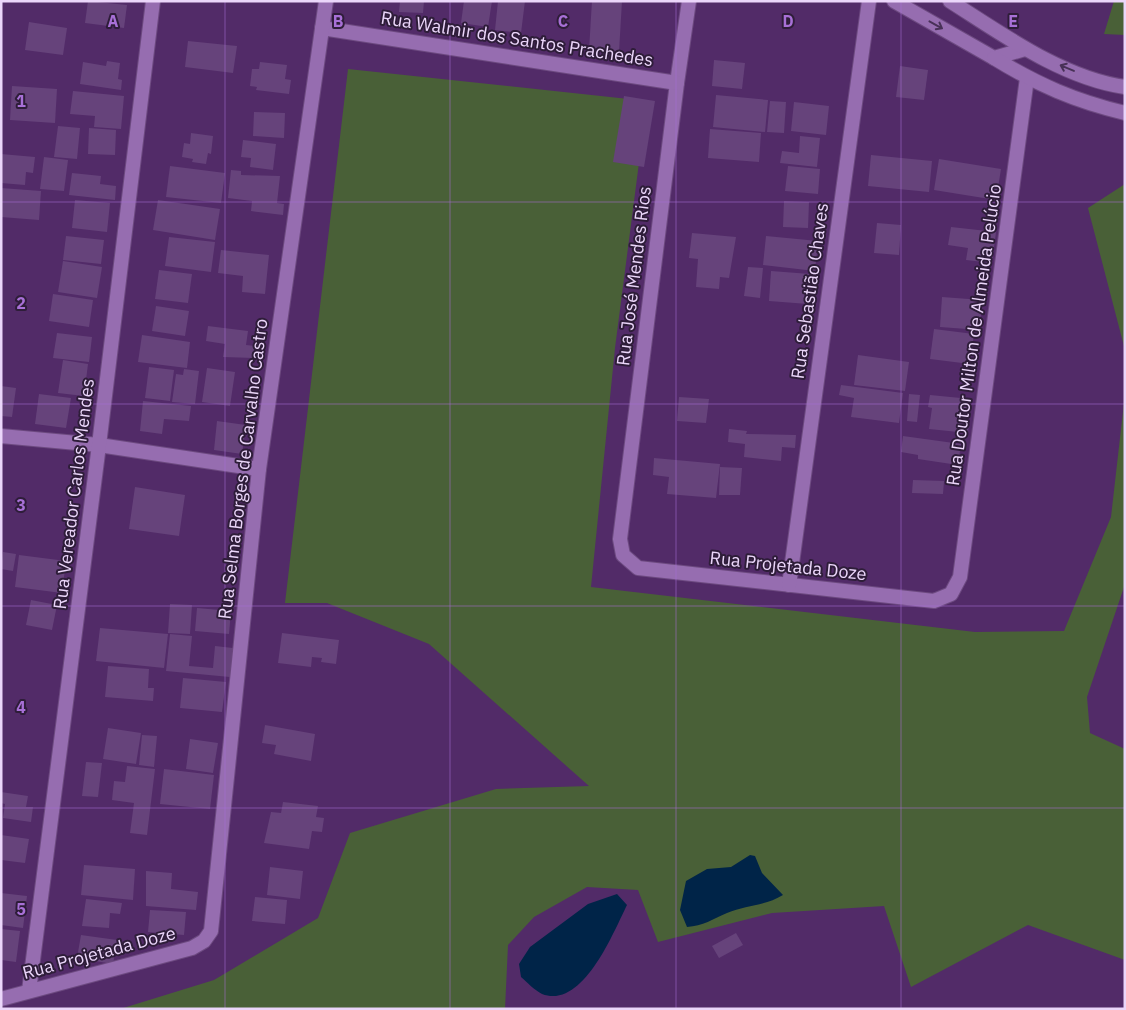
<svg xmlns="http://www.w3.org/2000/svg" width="1126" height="1010" viewBox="0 0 1126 1010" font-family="'IBM Plex Sans',sans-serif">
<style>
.green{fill:#496037}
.water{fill:#002448}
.building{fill:#66437b}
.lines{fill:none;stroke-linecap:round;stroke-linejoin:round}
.minor-casing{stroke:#6d4a80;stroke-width:16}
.minor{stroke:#966db0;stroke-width:14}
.oneway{stroke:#483157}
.grid{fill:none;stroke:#a870d7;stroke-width:1;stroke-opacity:0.55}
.labels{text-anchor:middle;stroke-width:4;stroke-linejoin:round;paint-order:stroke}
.street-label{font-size:18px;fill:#ebd6fa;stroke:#2e1d39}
.grid-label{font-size:16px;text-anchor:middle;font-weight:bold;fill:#a870d7;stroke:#2e1d39;stroke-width:4;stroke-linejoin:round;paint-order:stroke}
</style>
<rect width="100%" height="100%" fill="#522b68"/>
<!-- green -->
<g class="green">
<polygon points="1114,1 1125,1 1125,35 1104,34"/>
<polygon points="348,69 647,101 615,348 591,587 975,632 1064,631 1111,517 1125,394 1125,584 1087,697 1090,733 1125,749 1125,960 1028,925 911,987 884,906 772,913 658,942 638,890 587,887 534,917 508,945 505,1009 120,1009 214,980 318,918 350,833 496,789 589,786 429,644 327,603 285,603"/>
<polygon points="1125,184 1125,350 1088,208"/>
</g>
<!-- water -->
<g class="water">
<path d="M750,855L755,856L762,873L783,895C765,906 746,905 727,913C713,919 703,926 687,927L680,910L686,881L707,869L731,867Z"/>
<path d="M617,894L627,905C614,931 583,1010 542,994C534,990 527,982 521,977L519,964L530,947L588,904Z"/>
</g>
<!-- building -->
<g class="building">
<polygon points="88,1 127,5 124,28 85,23"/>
<polygon points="400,1 424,1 423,13 399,12"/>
<polygon points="464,1 492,1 488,27 461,23"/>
<polygon points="498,1 525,1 521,33 495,30"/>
<polygon points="592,1 622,1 619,52 589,50"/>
<polygon points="29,22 67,28 63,55 25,50"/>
<polygon points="188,41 237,46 233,73 185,67"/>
<polygon points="714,60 745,63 742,89 712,86"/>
<polygon points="107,61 120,63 118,79 122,80 121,90 80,84 83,62 106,66"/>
<polygon points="260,62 287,65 285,79 291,80 289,94 256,90 257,87 250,86 252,69 259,69"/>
<polygon points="900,66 928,70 924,100 896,97"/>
<polygon points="12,86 57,89 55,123 10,120"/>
<polygon points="73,91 124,96 121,129 94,127 95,116 70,114"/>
<polygon points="716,95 768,100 765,132 713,127"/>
<polygon points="624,96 655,101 644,167 613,162"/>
<polygon points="770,101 786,102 784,133 767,132"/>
<polygon points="794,102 829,106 826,135 791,131"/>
<polygon points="254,112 285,113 284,138 253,136"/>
<polygon points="58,126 80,128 77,159 54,157"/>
<polygon points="89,128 116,130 115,155 88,154"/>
<polygon points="710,129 761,133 759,162 708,158"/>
<polygon points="191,133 213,136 211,154 208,153 206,164 192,162 193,159 182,157 184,143 190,144"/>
<polygon points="800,136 820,138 817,167 780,163 782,151 799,153"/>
<polygon points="243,140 276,144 273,170 250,167 251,158 241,157"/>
<polygon points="1,154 35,157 33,173 26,172 25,185 1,183"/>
<polygon points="871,155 932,161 929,192 868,186"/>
<polygon points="44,157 68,160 64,191 40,189"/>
<polygon points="939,159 1001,169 996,200 934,190"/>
<polygon points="170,166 225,173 221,203 166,197"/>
<polygon points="788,166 820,169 818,194 785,191"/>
<polygon points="231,170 241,171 241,175 280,176 277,203 284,204 283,215 251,211 252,201 228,198"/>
<polygon points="72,173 101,176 100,184 116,186 115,200 69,195"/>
<polygon points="1,188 41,191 39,220 1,217"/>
<polygon points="75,200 110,203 107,232 72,228"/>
<polygon points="158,200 220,209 215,240 153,230"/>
<polygon points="784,201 809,202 808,228 783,227"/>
<polygon points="877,223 901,225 899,255 874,253"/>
<polygon points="951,227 996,232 992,263 966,260 968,248 948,245"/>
<polygon points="692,233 736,237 729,278 720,277 719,289 696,287 698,259 689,258"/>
<polygon points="66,236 104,240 101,264 63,260"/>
<polygon points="766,236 818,241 815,271 763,265"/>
<polygon points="169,237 215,242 211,272 165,266"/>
<polygon points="221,250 269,255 265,294 242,292 243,276 218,273"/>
<polygon points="63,261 102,267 97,298 58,292"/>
<polygon points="748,267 763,268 760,298 744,296"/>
<polygon points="159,270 192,274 188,303 155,299"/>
<polygon points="771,271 810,274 808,304 769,301"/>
<polygon points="53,294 93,300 89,327 49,321"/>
<polygon points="942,297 982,300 980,330 940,327"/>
<polygon points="156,306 189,311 185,336 152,331"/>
<polygon points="208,326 248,331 246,345 255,346 254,358 223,357 225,344 206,341"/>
<polygon points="934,329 974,334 970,364 930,359"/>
<polygon points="57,333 92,337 89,362 53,358"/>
<polygon points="142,335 190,342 187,368 138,362"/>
<polygon points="858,355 909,362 905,391 854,385"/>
<polygon points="63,360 88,364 84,396 58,393"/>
<polygon points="149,367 174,370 170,401 145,398"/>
<polygon points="207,368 235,372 230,406 202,402"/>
<polygon points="184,369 199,371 195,404 172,402 176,374 183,375"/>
<polygon points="841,385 903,393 899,423 851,417 854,398 839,395"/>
<polygon points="1,386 16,388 12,417 1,416"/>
<polygon points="39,394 71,398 66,428 35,424"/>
<polygon points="909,394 920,395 917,422 907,421"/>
<polygon points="930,395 971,399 968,433 929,429 932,408 928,407"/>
<polygon points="679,397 709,399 706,423 677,421"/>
<polygon points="143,401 191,406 189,421 164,419 162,434 140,431"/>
<polygon points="217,421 246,425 242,454 214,450"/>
<polygon points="729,429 747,431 746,434 796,435 795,448 782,447 781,461 744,457 745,444 728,442"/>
<polygon points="903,436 961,444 958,465 918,459 918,455 901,452"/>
<polygon points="654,458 720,464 716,498 667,494 669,477 653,475"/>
<polygon points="720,467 742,468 740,495 719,495"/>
<polygon points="913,480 944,481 943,494 912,493"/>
<polygon points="135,487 185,495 179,536 129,529"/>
<polygon points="3,552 16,554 13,571 1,569"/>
<polygon points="19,555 66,561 62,593 15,587"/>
<polygon points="31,600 57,605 52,630 26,625"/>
<polygon points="170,604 192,605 190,634 168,633"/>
<polygon points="197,608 231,611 229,634 195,631"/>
<polygon points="100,628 168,634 164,668 96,661"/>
<polygon points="282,633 339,640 336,664 321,662 322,658 312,657 311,667 278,663"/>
<polygon points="170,634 192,636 189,666 213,668 215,646 233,648 230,677 166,671"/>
<polygon points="108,666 149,669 148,688 154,688 153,701 105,697"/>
<polygon points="183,678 226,682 222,712 180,708"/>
<polygon points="265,725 315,734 311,761 274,754 276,745 262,743"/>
<polygon points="108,728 141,733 136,764 103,759"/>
<polygon points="142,735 157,736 154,767 139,765"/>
<polygon points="190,739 218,743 213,773 186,769"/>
<polygon points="86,762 102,763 98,797 82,796"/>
<polygon points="127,766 155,769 147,835 130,833 134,803 112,800 114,781 125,782"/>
<polygon points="164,769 214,775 210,809 160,804"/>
<polygon points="1,792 28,796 26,807 33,807 31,822 3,818 5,804 1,803"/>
<polygon points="283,802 318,806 316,817 324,818 322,832 312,831 309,849 264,843 271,812 281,813"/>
<polygon points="1,835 29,839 25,863 1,860"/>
<polygon points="84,865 135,869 133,900 81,895"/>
<polygon points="270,867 303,871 300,899 267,895"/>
<polygon points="146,871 172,873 171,889 198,892 196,910 146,906"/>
<polygon points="1,893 27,896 23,928 1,925"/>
<polygon points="255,897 287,900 285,924 252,921"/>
<polygon points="86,899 122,903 120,914 110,913 109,928 82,926"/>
<polygon points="150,910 186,912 184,935 148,932"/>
<polygon points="1,929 20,931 16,962 1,960"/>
<polygon points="736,933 743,945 719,958 712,946"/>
<polygon points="81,935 117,940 113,964 77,958"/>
</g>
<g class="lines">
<!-- minor casing -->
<g class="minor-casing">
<g id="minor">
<polyline points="689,1 677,83 620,539 623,555 638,568 934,601 951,594 960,577 1027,78"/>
<polyline points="894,1 994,58 1025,49"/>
<path d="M950,1C1002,34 1062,78 1125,87"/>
<polyline points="322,28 677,83"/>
<path d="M994,58C1038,85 1075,101 1125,113"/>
<polyline points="1,436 99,445 259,469"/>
<polyline points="789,585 869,1"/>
<polyline points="29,991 99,445 153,1"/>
<polyline points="1,999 192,948 204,941 211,931 259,469 326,1"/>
</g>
</g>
<!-- minor -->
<use href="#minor" class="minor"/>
</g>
<!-- one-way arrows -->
<defs><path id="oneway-shaft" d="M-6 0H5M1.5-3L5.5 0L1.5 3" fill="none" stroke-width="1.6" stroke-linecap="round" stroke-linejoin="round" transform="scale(1.25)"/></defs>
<g class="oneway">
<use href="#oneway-shaft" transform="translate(936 25) rotate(29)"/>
<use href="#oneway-shaft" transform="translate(1067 68) rotate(-157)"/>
</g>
<!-- grid -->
<path class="grid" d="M225,1V1009M450,1V1009M676,1V1009M901,1V1009M1,202H1125M1,404H1125M1,606H1125M1,808H1125"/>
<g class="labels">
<!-- street labels -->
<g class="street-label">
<text transform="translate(517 39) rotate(9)" y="6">Rua Walmir dos Santos Prachedes</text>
<text transform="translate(634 276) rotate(-83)" y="6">Rua José Mendes Rios</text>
<text transform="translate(810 291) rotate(-82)" y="6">Rua Sebastião Chaves</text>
<text transform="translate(974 335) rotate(-82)" y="6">Rua Doutor Milton de Almeida Pelúcio</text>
<text transform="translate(243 469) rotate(-83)" y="6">Rua Selma Borges de Carvalho Castro</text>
<text transform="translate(74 494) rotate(-83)" y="6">Rua Vereador Carlos Mendes</text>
<text transform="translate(788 566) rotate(6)" y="6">Rua Projetada Doze</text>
<text transform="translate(99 953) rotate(-15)" y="6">Rua Projetada Doze</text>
</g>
</g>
<g class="grid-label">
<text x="113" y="27">A</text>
<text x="338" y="27">B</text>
<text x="563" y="27">C</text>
<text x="788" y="27">D</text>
<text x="1013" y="27">E</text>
<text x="21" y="107">1</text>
<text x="21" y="309">2</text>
<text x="21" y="511">3</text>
<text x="21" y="713">4</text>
<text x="21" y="915">5</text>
</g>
<!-- border -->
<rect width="1126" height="1010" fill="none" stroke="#ebd6fa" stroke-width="5"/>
</svg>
